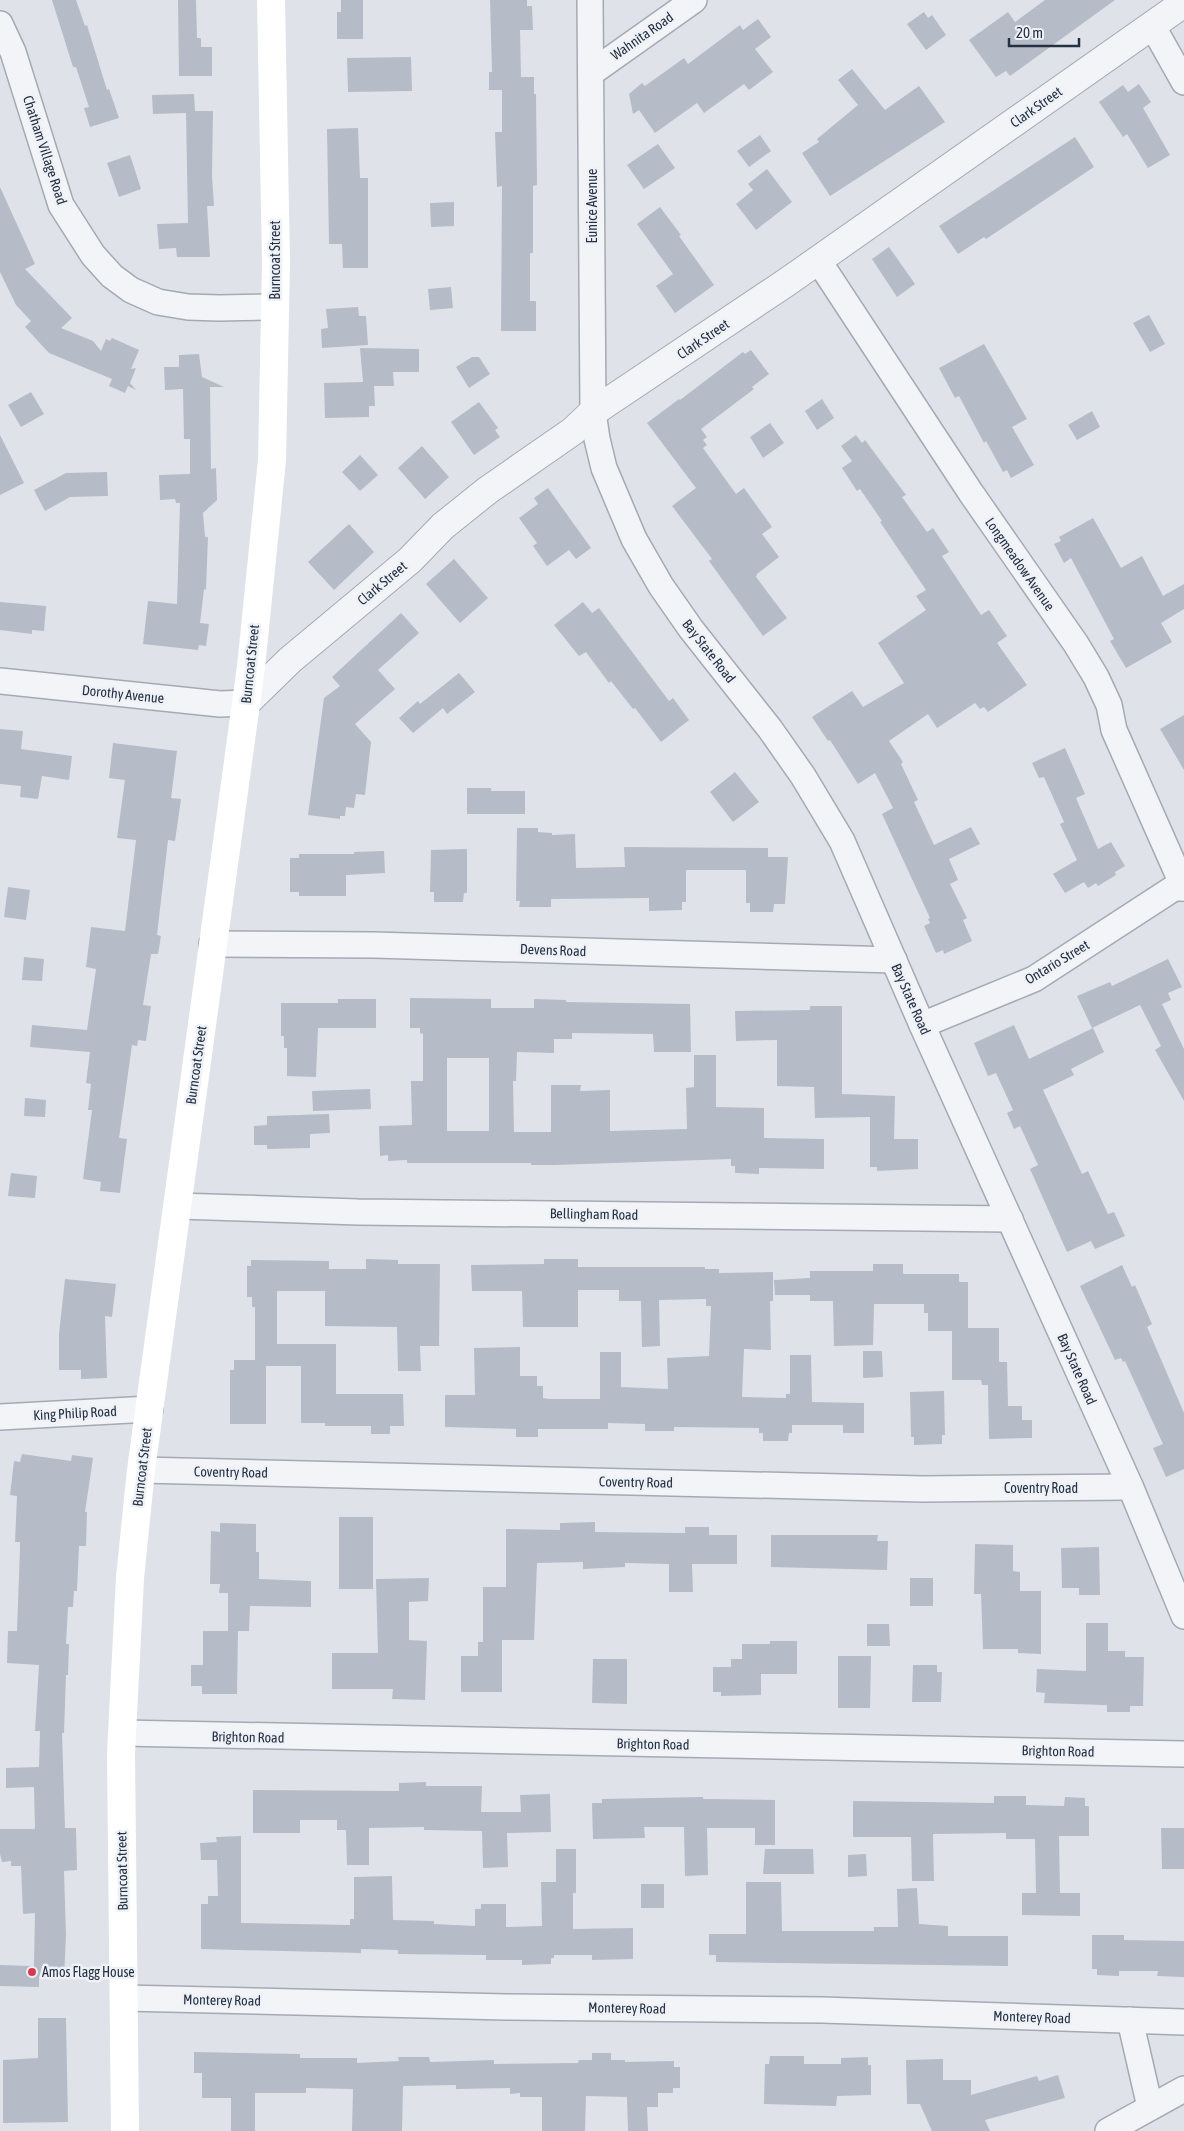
<svg xmlns="http://www.w3.org/2000/svg" width="1184" height="2131" viewBox="0 0 1184 2131" font-family="'Asap Condensed',sans-serif">
<style>
.building{fill:#b5bcc7;fill-rule:evenodd}
.lines{fill:none;stroke-linecap:round;stroke-linejoin:round}
.minor-casing{stroke:#a4aab4;stroke-width:28}
.tertiary-casing{stroke:#a4aab4;stroke-width:30}
.minor{stroke:#f2f4f7;stroke-width:25}
.tertiary{stroke:#f2f4f7;stroke-width:28}
.secondary{stroke:#fff;stroke-width:28}
.poi-dot{fill:#d93950;stroke:#eef2f7;stroke-width:2}
.labels{text-anchor:middle;stroke-width:5;stroke-linejoin:round;paint-order:stroke}
.street-label{font-size:14px;fill:#263042;stroke:#eef2f7}
.poi-label{font-size:14px;fill:#263042;stroke:#eef2f7;text-anchor:start}
</style>
<rect width="100%" height="100%" fill="#dfe3e9"/>
<!-- building -->
<g class="building">
<polygon points="52,0 76,0 85,26 87,25 107,90 109,89 119,118 90,127 84,108 89,107 76,67 73,67"/>
<polygon points="178,0 196,0 197,38 201,38 201,47 212,47 212,76 179,76"/>
<polygon points="341,0 363,0 363,39 337,39 337,12 341,12"/>
<polygon points="490,0 527,0 527,6 532,6 533,30 520,30 521,77 534,77 534,94 536,94 537,185 533,186 533,253 530,253 530,301 536,301 536,331 501,331 502,186 497,187 495,132 502,132 502,90 489,90 489,72 492,72"/>
<polygon points="1045,0 1115,0 1010,76 1006,71 996,77 969,40 1008,12 1015,22"/>
<polygon points="924,12 928,18 932,15 946,35 926,50 907,24"/>
<polygon points="758,19 771,37 755,49 773,72 749,90 744,84 704,113 697,103 655,133 639,110 633,114 629,94 642,83 645,86 684,58 688,64 740,25 743,30"/>
<polygon points="411,57 412,91 348,92 347,58"/>
<polygon points="852,69 885,110 919,86 945,122 830,196 802,153 819,142 817,139 858,105 838,80"/>
<polygon points="1139,84 1151,102 1143,108 1170,155 1148,168 1127,134 1123,137 1099,102 1123,85 1128,92"/>
<polygon points="194,94 195,111 213,111 212,175 214,206 207,206 210,257 177,257 176,248 159,249 157,224 188,223 186,113 153,114 152,95"/>
<polygon points="358,128 360,178 368,178 368,268 343,268 342,244 329,244 327,129"/>
<polygon points="760,135 771,151 749,167 737,151"/>
<polygon points="1075,137 1094,167 986,239 984,237 958,254 939,226"/>
<polygon points="658,144 675,168 644,189 627,165"/>
<polygon points="130,155 141,189 119,197 107,163"/>
<polygon points="767,169 792,202 756,230 736,204 753,190 748,184"/>
<polygon points="0,187 35,264 25,269 72,318 61,328 93,341 101,351 106,339 110,341 112,338 139,350 131,369 136,368 130,383 136,390 128,386 125,393 109,386 112,379 49,353 25,327 31,321 16,305 0,272"/>
<polygon points="454,202 454,226 431,227 430,203"/>
<polygon points="660,207 681,235 679,236 714,285 675,313 656,286 673,274 637,224"/>
<polygon points="889,247 915,284 897,297 872,259"/>
<polygon points="451,287 453,308 430,310 428,289"/>
<polygon points="358,307 359,316 366,316 368,345 322,348 321,329 328,328 326,309"/>
<polygon points="1149,315 1165,344 1150,352 1133,323"/>
<polygon points="984,344 1027,419 1012,427 1034,465 1011,478 1007,470 1003,472 986,441 984,443 959,396 955,398 939,368"/>
<polygon points="360,348 419,349 419,372 393,372 394,386 374,386 375,406 369,406 369,417 325,418 324,383 363,382"/>
<polygon points="751,350 769,374 752,387 754,389 701,429 707,437 703,440 707,445 703,448 736,494 744,488 772,527 762,534 779,557 757,574 756,577 787,618 763,636 709,561 712,559 672,506 696,488 647,423 679,399 680,400 743,352 745,354"/>
<polygon points="199,354 202,377 224,387 210,387 211,469 216,468 217,500 203,513 205,537 208,537 206,590 204,589 200,623 209,624 206,646 199,645 198,650 143,644 148,601 177,604 180,503 176,503 175,499 160,500 159,475 190,474 190,439 184,439 183,389 165,390 164,367 179,367 179,355"/>
<polygon points="472,357 479,357 490,374 469,388 456,367"/>
<polygon points="31,392 44,414 21,427 8,405"/>
<polygon points="822,399 834,418 817,430 805,411"/>
<polygon points="479,402 498,428 495,430 500,437 474,455 451,422"/>
<polygon points="1092,411 1100,427 1077,440 1068,425"/>
<polygon points="770,423 784,443 763,458 750,437"/>
<polygon points="0,435 24,483 0,495"/>
<polygon points="856,435 862,443 865,440 906,495 902,497 927,532 933,528 949,552 942,556 981,615 989,610 1007,636 997,643 1027,685 988,712 984,707 980,709 975,703 937,728 928,714 889,741 903,762 901,764 918,800 914,802 934,845 971,827 980,844 949,859 958,880 950,884 967,918 963,920 972,941 944,954 943,950 936,953 924,926 930,923 928,919 930,918 882,814 893,808 875,773 858,784 830,740 828,741 812,717 852,691 863,707 904,683 878,643 926,610 916,596 926,590 880,522 882,521 860,489 857,491 842,468 852,461 841,446"/>
<polygon points="422,446 449,477 425,499 398,468"/>
<polygon points="360,455 378,475 360,491 342,472"/>
<polygon points="107,472 108,496 70,497 45,511 34,490 66,473"/>
<polygon points="548,488 591,548 576,559 569,550 547,566 533,546 537,543 519,518 538,504 534,498"/>
<polygon points="1093,518 1121,568 1142,556 1163,596 1184,584 1184,609 1161,623 1172,642 1126,668 1110,641 1114,639 1071,558 1064,563 1054,544 1061,541 1059,537"/>
<polygon points="349,524 374,552 334,590 308,562"/>
<polygon points="454,559 488,598 460,623 426,584"/>
<polygon points="0,602 46,606 44,631 32,630 32,634 0,630"/>
<polygon points="583,602 592,613 599,608 669,701 673,698 689,720 661,742 635,708 633,709 611,681 609,683 586,652 579,656 554,625"/>
<polygon points="401,613 419,633 378,670 395,689 355,724 371,742 365,795 356,794 354,808 346,807 345,816 340,816 340,819 308,815 324,698 340,686 332,677"/>
<polygon points="459,673 475,692 447,714 443,708 413,733 399,718 418,701 420,704"/>
<polygon points="1184,715 1184,770 1160,729"/>
<polygon points="0,729 23,731 21,749 72,756 69,780 42,776 38,799 20,797 21,786 0,784"/>
<polygon points="113,743 177,751 171,798 181,799 175,841 168,840 157,935 161,936 158,954 151,954 143,1005 151,1006 146,1041 138,1040 137,1046 132,1045 119,1138 127,1139 120,1193 100,1191 101,1182 83,1179 92,1110 88,1110 91,1084 86,1083 90,1052 30,1047 32,1025 87,1030 96,969 86,967 91,927 125,931 136,840 117,838 125,780 109,778"/>
<polygon points="1065,748 1085,794 1076,798 1098,849 1111,842 1125,866 1115,872 1116,875 1098,886 1096,883 1088,888 1084,882 1065,893 1053,874 1077,860 1060,824 1064,822 1044,777 1039,778 1032,763"/>
<polygon points="735,772 759,802 733,822 710,792"/>
<polygon points="467,788 491,788 491,791 525,791 525,814 467,814"/>
<polygon points="517,828 538,828 538,832 552,833 552,835 575,834 576,868 625,867 624,847 768,848 768,857 788,857 785,904 774,904 773,912 750,912 750,903 746,903 746,870 686,870 686,902 682,902 682,910 649,911 649,898 551,899 551,907 519,907 520,901 516,901"/>
<polygon points="467,849 467,893 464,893 463,902 434,902 434,892 430,892 431,850"/>
<polygon points="384,851 385,873 346,875 346,896 299,896 299,892 290,892 290,858 299,858 299,854 354,854 354,852"/>
<polygon points="8,887 30,890 26,920 4,917"/>
<polygon points="24,957 44,959 42,981 22,980"/>
<polygon points="1168,959 1182,987 1168,993 1171,1000 1162,1004 1184,1049 1184,1101 1155,1050 1161,1046 1140,1005 1092,1028 1077,996 1110,982 1112,986"/>
<path d="M410,998L491,999V1008H534V999L566,1000V1002L690,1004L691,1052H654L653,1034L572,1033V1039H554V1053L517,1052L516,1081H513L514,1132H551V1085H581L580,1091L610,1090V1131L687,1129L686,1088L694,1087V1055H716V1107L764,1108V1138L824,1139V1169L759,1168V1174L735,1173V1166H731V1159L555,1165H531V1163H407V1160L388,1161V1155L380,1156L379,1126L412,1125L411,1081H423V1034L420,1033V1028H410ZM447,1058H489V1131H447Z"/>
<polygon points="338,999 376,999 376,1028 318,1028 316,1077 287,1076 287,1048 284,1048 284,1036 281,1036 281,1003 338,1003"/>
<polygon points="810,1006 842,1006 842,1094 895,1096 894,1139 918,1139 918,1169 877,1171 877,1167 870,1167 870,1117 815,1118 814,1087 777,1086 777,1040 736,1041 735,1011 810,1010"/>
<polygon points="1014,1025 1029,1059 1093,1028 1104,1052 1071,1069 1074,1075 1043,1090 1082,1174 1088,1171 1108,1214 1114,1212 1125,1236 1095,1249 1091,1241 1067,1252 1030,1169 1038,1165 1020,1126 1014,1129 1007,1113 1013,1110 996,1073 988,1076 974,1043"/>
<polygon points="370,1089 371,1109 313,1111 312,1091"/>
<polygon points="25,1098 46,1100 45,1117 24,1116"/>
<polygon points="329,1114 330,1133 310,1134 310,1148 267,1149 267,1145 254,1145 254,1126 267,1125 267,1116"/>
<polygon points="11,1173 37,1176 35,1198 8,1196"/>
<polygon points="366,1259 398,1260 398,1264 440,1264 439,1346 420,1346 421,1371 398,1371 397,1327 325,1326 325,1291 277,1291 277,1344 336,1344 336,1394 403,1394 404,1426 390,1426 390,1434 371,1434 371,1426 325,1426 325,1423 301,1423 301,1366 266,1366 266,1424 230,1424 230,1370 234,1370 234,1360 255,1360 255,1307 252,1307 252,1297 247,1297 247,1266 251,1266 251,1260 329,1261 329,1269 366,1269"/>
<polygon points="544,1259 578,1259 578,1267 705,1267 705,1269 719,1269 719,1273 773,1272 773,1301 770,1301 771,1350 744,1349 742,1397 786,1398 786,1394 790,1394 790,1355 811,1355 812,1402 864,1403 864,1433 843,1433 843,1425 792,1425 792,1433 789,1433 788,1441 763,1441 763,1433 759,1433 759,1428 674,1427 674,1431 645,1431 645,1424 608,1423 608,1429 538,1429 538,1437 516,1437 516,1429 445,1427 445,1395 475,1395 474,1348 520,1347 520,1376 537,1376 537,1386 543,1386 543,1398 549,1399 600,1399 600,1352 621,1352 621,1387 668,1389 667,1358 709,1356 711,1306 706,1306 706,1299 659,1300 660,1346 642,1347 641,1301 619,1301 619,1290 578,1290 578,1327 523,1327 522,1291 472,1291 471,1265 544,1264"/>
<polygon points="873,1264 903,1264 903,1274 959,1274 959,1282 968,1282 968,1328 999,1328 999,1362 1007,1362 1008,1406 1022,1406 1022,1420 1032,1420 1032,1438 989,1439 988,1385 982,1385 981,1380 952,1380 952,1331 928,1331 928,1313 924,1313 924,1304 874,1304 873,1345 834,1346 833,1301 810,1301 810,1295 775,1295 774,1280 810,1278 810,1271 873,1271"/>
<polygon points="1122,1265 1132,1287 1135,1285 1152,1324 1147,1327 1184,1413 1184,1469 1166,1477 1153,1448 1163,1444 1125,1361 1123,1362 1121,1358 1115,1360 1080,1286"/>
<polygon points="65,1279 116,1284 112,1317 105,1316 107,1378 81,1379 81,1370 59,1370 59,1334"/>
<polygon points="863,1351 882,1351 883,1377 863,1378"/>
<polygon points="944,1391 945,1435 942,1435 942,1444 914,1445 914,1437 911,1437 910,1392"/>
<polygon points="22,1454 71,1461 72,1455 93,1458 85,1512 87,1512 86,1546 79,1546 77,1591 74,1591 73,1607 68,1607 66,1644 69,1644 68,1675 66,1675 64,1733 62,1733 65,1828 76,1828 77,1870 64,1871 66,1935 64,1978 39,1977 39,1987 0,1986 0,1965 34,1966 35,1913 23,1914 21,1866 11,1866 11,1861 2,1862 0,1854 0,1829 35,1829 34,1787 6,1788 6,1768 39,1767 40,1731 35,1731 39,1665 7,1663 8,1631 17,1631 20,1548 20,1542 15,1542 17,1496 10,1495 14,1461 20,1462"/>
<rect x="339" y="1517" width="34" height="72"/>
<polygon points="595,1522 595,1532 685,1533 685,1527 709,1527 709,1535 737,1535 737,1564 692,1564 693,1592 669,1592 669,1564 625,1563 625,1567 583,1569 583,1562 537,1563 534,1640 502,1640 502,1692 461,1692 461,1656 478,1656 478,1642 483,1642 483,1587 506,1587 506,1529 560,1530 560,1523"/>
<polygon points="220,1523 256,1524 256,1552 259,1552 259,1579 311,1581 311,1607 250,1606 249,1631 238,1631 237,1694 202,1694 202,1686 191,1686 191,1665 203,1665 203,1631 228,1631 228,1593 219,1593 220,1584 210,1584 211,1531 220,1532"/>
<polygon points="771,1535 878,1535 877,1541 888,1541 887,1570 771,1567"/>
<polygon points="975,1544 1013,1545 1013,1571 1020,1572 1020,1591 1041,1591 1041,1654 1018,1653 1018,1649 983,1649 981,1594 974,1594"/>
<polygon points="1099,1547 1100,1595 1079,1595 1079,1588 1062,1588 1061,1548"/>
<polygon points="429,1578 428,1601 409,1602 409,1640 427,1641 425,1700 392,1699 393,1689 332,1689 332,1653 378,1653 376,1579"/>
<rect x="910" y="1578" width="23" height="28"/>
<polygon points="1086,1623 1108,1623 1108,1651 1125,1651 1125,1657 1144,1657 1143,1706 1130,1706 1130,1712 1107,1712 1107,1705 1103,1705 1044,1703 1045,1693 1036,1692 1037,1669 1086,1671"/>
<polygon points="867,1624 889,1624 890,1646 867,1646"/>
<polygon points="770,1641 797,1641 797,1674 761,1674 761,1695 721,1696 721,1692 713,1692 713,1667 731,1667 731,1659 742,1659 742,1644 770,1644"/>
<polygon points="838,1656 871,1656 870,1708 838,1708"/>
<polygon points="593,1659 627,1659 627,1704 592,1703"/>
<polygon points="913,1665 937,1665 937,1672 942,1672 941,1702 912,1702"/>
<polygon points="426,1782 426,1786 482,1786 481,1812 521,1812 520,1795 550,1794 551,1832 507,1833 508,1867 483,1868 482,1831 424,1830 424,1827 369,1828 369,1865 347,1865 346,1830 337,1830 337,1820 300,1820 300,1833 253,1833 253,1790 399,1791 399,1783"/>
<polygon points="994,1796 1026,1796 1026,1805 1064,1806 1065,1797 1085,1798 1085,1806 1089,1806 1089,1836 1059,1836 1060,1893 1080,1893 1080,1916 1022,1915 1022,1893 1036,1893 1035,1839 1006,1839 1006,1833 933,1834 934,1881 912,1881 911,1837 853,1837 853,1801 994,1803"/>
<polygon points="703,1797 703,1799 775,1800 775,1845 755,1845 755,1828 707,1828 708,1875 685,1876 684,1827 644,1827 645,1838 593,1839 592,1803 602,1803 602,1799"/>
<polygon points="1161,1828 1184,1828 1184,1869 1162,1869"/>
<polygon points="241,1836 241,1923 350,1925 350,1919 354,1919 354,1877 392,1876 393,1920 434,1921 434,1924 475,1926 475,1909 481,1909 481,1904 506,1904 506,1927 542,1926 541,1882 556,1882 556,1849 576,1849 576,1893 573,1893 573,1929 633,1928 633,1959 592,1960 592,1955 554,1955 554,1958 551,1958 551,1964 522,1965 522,1960 486,1960 486,1955 398,1954 398,1950 361,1949 361,1953 201,1949 201,1904 208,1904 208,1896 218,1896 217,1860 201,1860 200,1843 217,1842 216,1837"/>
<polygon points="765,1849 813,1849 814,1874 763,1874"/>
<polygon points="866,1854 867,1876 848,1877 848,1855"/>
<polygon points="746,1882 781,1882 782,1931 874,1931 874,1927 898,1927 897,1889 917,1888 919,1924 948,1926 948,1936 1008,1936 1008,1966 716,1962 716,1955 709,1955 709,1934 746,1934"/>
<rect x="641" y="1884" width="23" height="24"/>
<polygon points="1092,1935 1124,1935 1124,1940 1184,1941 1184,1977 1157,1976 1158,1971 1119,1971 1119,1976 1097,1975 1097,1969 1092,1969"/>
<polygon points="38,2018 66,2018 68,2122 3,2123 3,2060 38,2058"/>
<polygon points="194,2052 300,2054 300,2058 357,2058 357,2063 399,2061 398,2057 429,2057 430,2062 494,2060 494,2064 578,2063 579,2060 592,2060 592,2053 611,2053 611,2060 625,2060 625,2062 674,2061 674,2067 680,2067 680,2088 673,2088 673,2093 658,2093 658,2107 647,2107 648,2131 628,2131 627,2097 586,2096 585,2131 542,2131 542,2097 520,2097 520,2093 510,2094 510,2088 456,2089 456,2085 403,2086 402,2131 352,2131 353,2089 306,2088 306,2093 255,2093 255,2131 231,2131 231,2098 202,2098 202,2073 194,2073"/>
<polygon points="770,2056 804,2056 804,2064 841,2064 841,2058 868,2057 868,2065 871,2065 871,2095 837,2096 836,2106 764,2104 765,2064 769,2064"/>
<polygon points="943,2059 943,2080 971,2080 971,2095 1037,2076 1039,2081 1058,2075 1065,2098 985,2120 990,2131 932,2131 920,2104 907,2104 906,2060"/>
</g>
<g class="lines">
<!-- minor casing -->
<g class="minor-casing">
<g id="minor">
<polyline points="590,0 593,412 597,439 604,468 634,539 661,586 691,629 770,729 803,776 842,841 922,1025 1131,1488 1184,1616"/>
<polyline points="0,24 13,52 61,205 93,255 112,276 131,290 158,302 188,307 219,308 274,307"/>
<polyline points="1152,25 1184,82"/>
<polyline points="591,73 694,0"/>
<polyline points="818,260 971,493 1076,644 1096,677 1109,705 1114,730 1184,888"/>
<polyline points="0,681 220,704 246,703"/>
<polyline points="212,944 374,945 894,960"/>
<polyline points="922,1025 1034,979 1174,888 1184,888"/>
<polyline points="178,1206 358,1212 1010,1219"/>
<polyline points="0,1417 150,1409"/>
<polyline points="141,1470 923,1489 1130,1487"/>
<polyline points="122,1733 1184,1754"/>
<polyline points="124,1998 506,2007 822,2010 1184,2022"/>
<polyline points="1130,2020 1150,2107"/>
<polyline points="1108,2131 1184,2089"/>
</g>
</g>
<!-- tertiary casing -->
<g class="tertiary-casing">
<polyline id="tertiary" points="246,703 290,660 410,560 443,526 488,490 573,431 593,412 787,282 1184,3"/>
</g>
<!-- minor -->
<use href="#minor" class="minor"/>
<!-- tertiary -->
<use href="#tertiary" class="tertiary"/>
<!-- secondary -->
<polyline class="secondary" points="125,2131 121,1753 130,1578 141,1470 251,667 272,460 276,262 271,0"/>
</g>
<!-- markers -->
<circle class="poi-dot" cx="32" cy="1972" r="5"/>
<g class="labels">
<!-- street labels -->
<g class="street-label">
<text transform="translate(642 36) rotate(-35)" y="5">Wahnita Road</text>
<text transform="translate(1036 107) rotate(-35)" y="5">Clark Street</text>
<text transform="translate(45 150) rotate(72)" y="5">Chatham Village Road</text>
<text transform="translate(592 206) rotate(-90)" y="5">Eunice Avenue</text>
<text transform="translate(275 260) rotate(-90)" y="5">Burncoat Street</text>
<text transform="translate(703 339) rotate(-34)" y="5">Clark Street</text>
<text transform="translate(1020 564) rotate(55)" y="5">Longmeadow Avenue</text>
<text transform="translate(382 583) rotate(-40)" y="5">Clark Street</text>
<text transform="translate(709 651) rotate(52)" y="5">Bay State Road</text>
<text transform="translate(250 664) rotate(-84)" y="5">Burncoat Street</text>
<text transform="translate(123 694) rotate(6)" y="5">Dorothy Avenue</text>
<text transform="translate(553 950) rotate(2)" y="5">Devens Road</text>
<text transform="translate(1057 962) rotate(-31)" y="5">Ontario Street</text>
<text transform="translate(911 999) rotate(66)" y="5">Bay State Road</text>
<text transform="translate(196 1065) rotate(-82)" y="5">Burncoat Street</text>
<text transform="translate(594 1214) rotate(1)" y="5">Bellingham Road</text>
<text transform="translate(1077 1369) rotate(66)" y="5">Bay State Road</text>
<text transform="translate(75 1413) rotate(-3)" y="5">King Philip Road</text>
<text transform="translate(142 1467) rotate(-83)" y="5">Burncoat Street</text>
<text transform="translate(231 1472) rotate(1)" y="5">Coventry Road</text>
<text transform="translate(636 1482) rotate(1)" y="5">Coventry Road</text>
<text x="1041" y="1493">Coventry Road</text>
<text transform="translate(248 1737) rotate(1)" y="5">Brighton Road</text>
<text transform="translate(653 1744) rotate(1)" y="5">Brighton Road</text>
<text transform="translate(1058 1751) rotate(1)" y="5">Brighton Road</text>
<text transform="translate(122 1871) rotate(-91)" y="5">Burncoat Street</text>
<text transform="translate(222 2000) rotate(1)" y="5">Monterey Road</text>
<text transform="translate(627 2008) rotate(1)" y="5">Monterey Road</text>
<text transform="translate(1032 2017) rotate(2)" y="5">Monterey Road</text>
</g>
<!-- poi labels -->
<g class="poi-label">
<text x="42" y="1977">Amos Flagg House</text>
</g>
</g>
<!-- scale -->
<path d="M1009 38v8h70v-8" fill="none" stroke="#263042" stroke-width="2.5"/>
<text x="1016" y="38" font-size="15" fill="#263042" stroke="#eef2f7" stroke-width="4" paint-order="stroke">20 m</text>
</svg>
